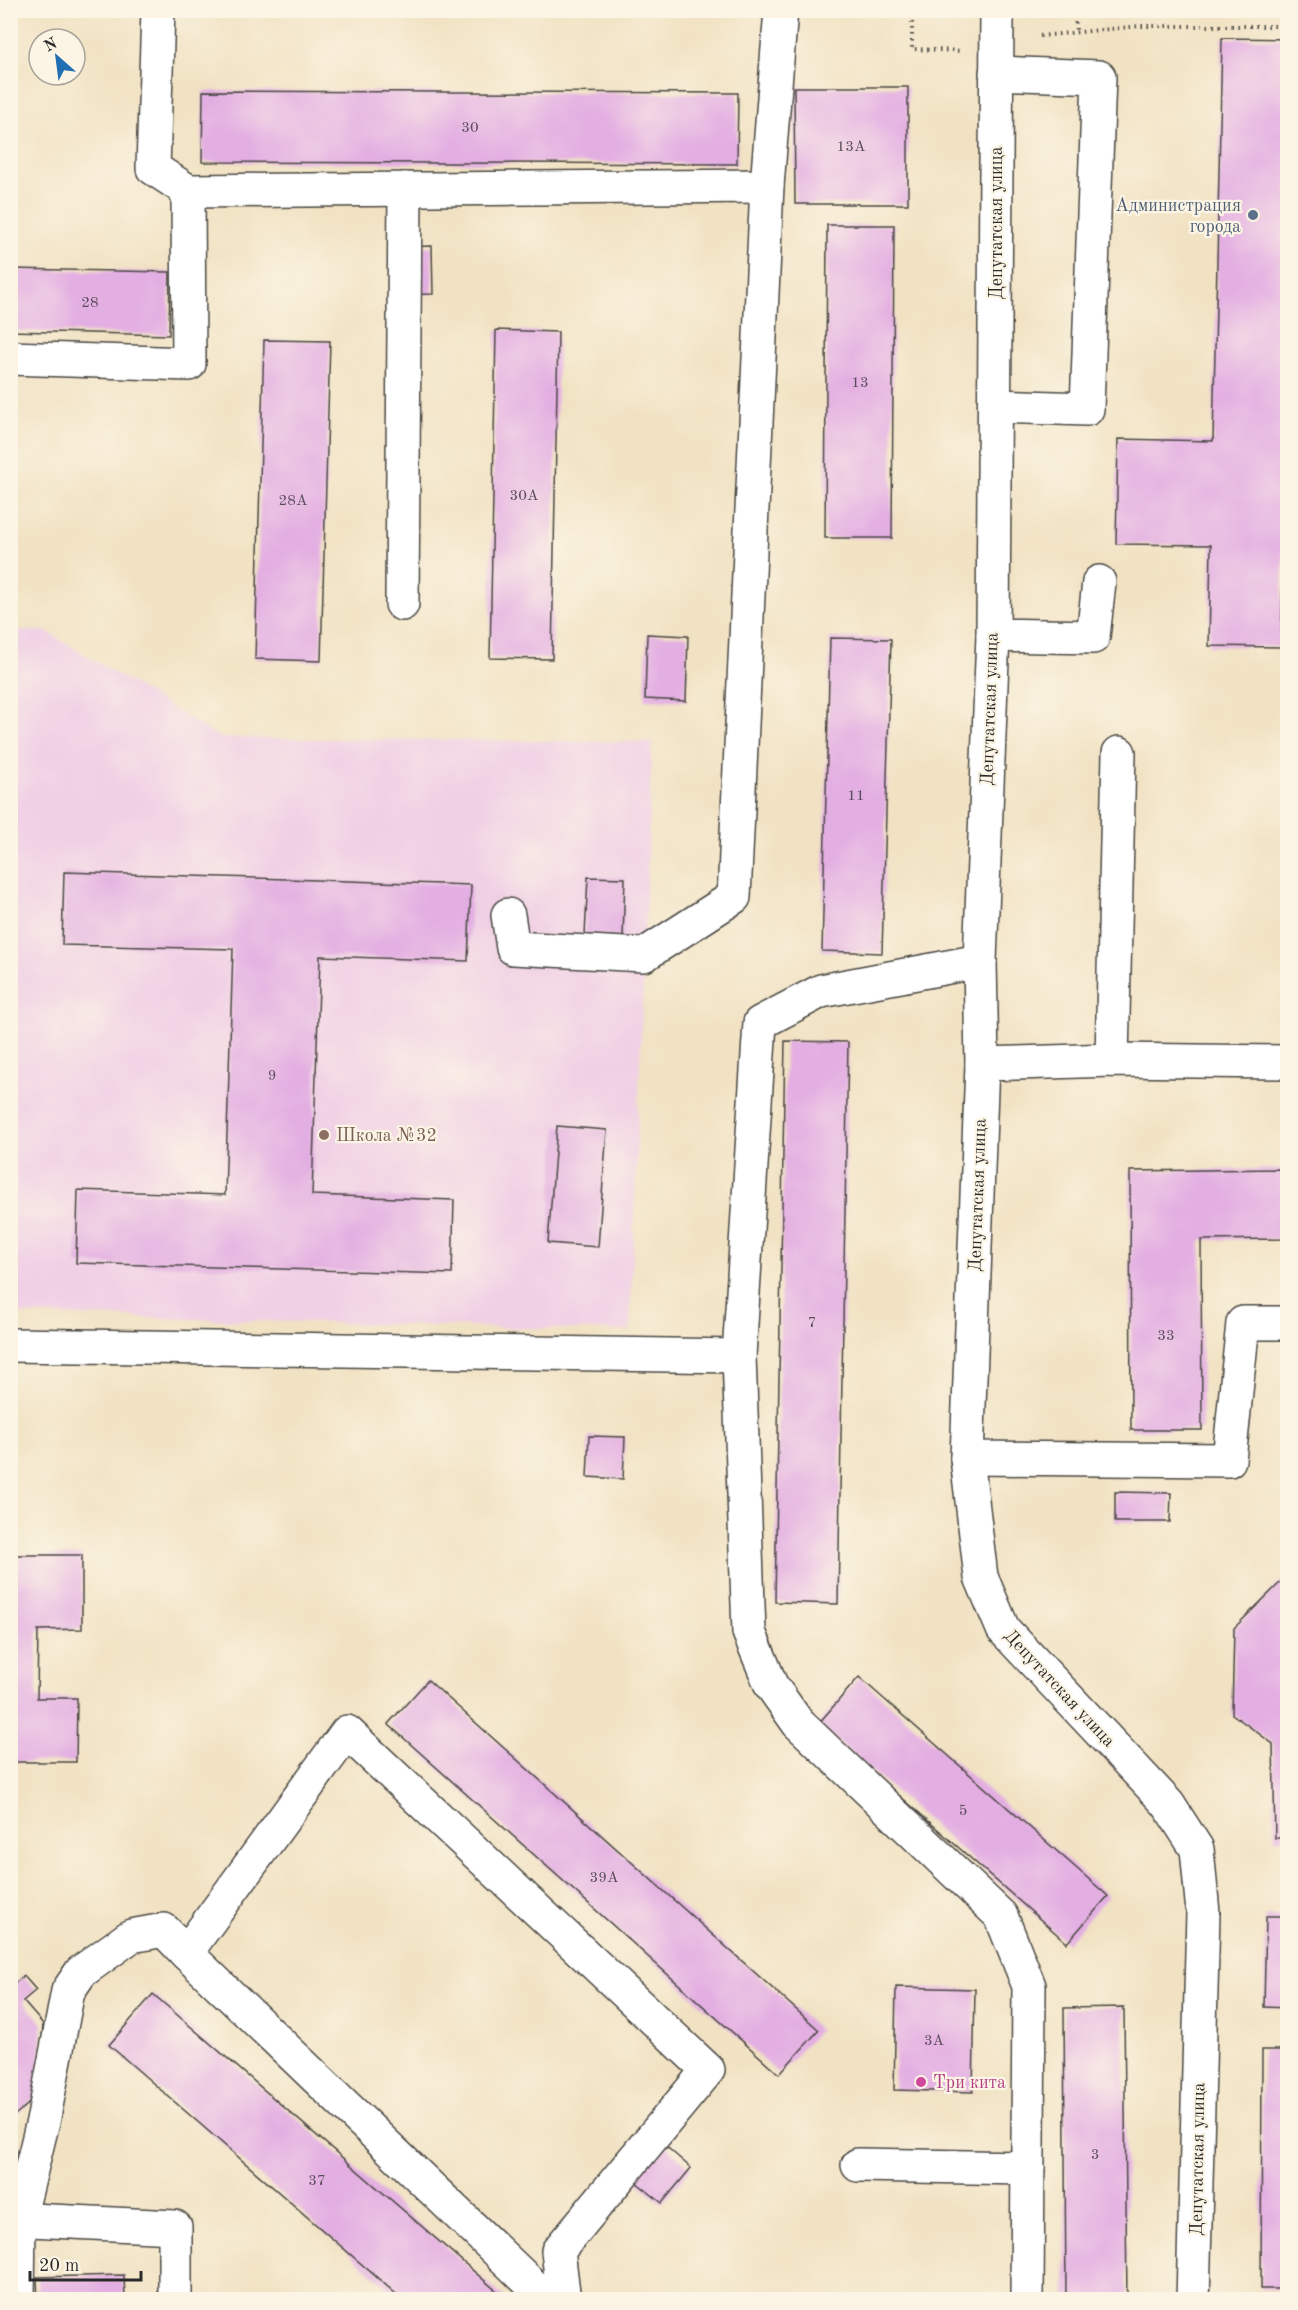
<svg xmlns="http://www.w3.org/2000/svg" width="1298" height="2310" viewBox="0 0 1298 2310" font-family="'Old Standard TT',serif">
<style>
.built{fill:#f0d0e5}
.building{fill:#e3aee2}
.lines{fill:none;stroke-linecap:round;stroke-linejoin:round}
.minor-casing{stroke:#494642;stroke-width:36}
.path{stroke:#494642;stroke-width:4;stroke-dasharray:1.5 4.5;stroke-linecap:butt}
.minor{stroke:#fff;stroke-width:33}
.service-dot{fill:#5c6f8a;stroke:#fcf5e5;stroke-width:2}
.education-dot{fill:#8d6e63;stroke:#fcf5e5;stroke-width:2}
.hotel-dot{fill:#d1479c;stroke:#fcf5e5;stroke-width:2}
.labels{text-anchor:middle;stroke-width:4.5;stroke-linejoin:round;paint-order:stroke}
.number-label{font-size:15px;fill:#594c59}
.service-label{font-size:18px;fill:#4e5e75;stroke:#fcf5e5;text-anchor:end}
.street-label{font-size:18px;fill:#2b2b2b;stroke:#fcf5e5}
.education-label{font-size:18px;fill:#785e54;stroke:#fcf5e5;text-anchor:start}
.hotel-label{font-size:18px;fill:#b23c85;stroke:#fcf5e5;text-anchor:start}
</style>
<rect width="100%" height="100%" fill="#fcf5e5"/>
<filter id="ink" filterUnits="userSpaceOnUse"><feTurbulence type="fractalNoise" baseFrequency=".0167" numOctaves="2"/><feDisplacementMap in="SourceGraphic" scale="12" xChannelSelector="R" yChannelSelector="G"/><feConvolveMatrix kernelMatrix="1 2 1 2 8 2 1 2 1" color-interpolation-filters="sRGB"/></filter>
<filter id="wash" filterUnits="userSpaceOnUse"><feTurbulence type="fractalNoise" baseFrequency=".008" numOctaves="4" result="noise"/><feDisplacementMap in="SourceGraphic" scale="24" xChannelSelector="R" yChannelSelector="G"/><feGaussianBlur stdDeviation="1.35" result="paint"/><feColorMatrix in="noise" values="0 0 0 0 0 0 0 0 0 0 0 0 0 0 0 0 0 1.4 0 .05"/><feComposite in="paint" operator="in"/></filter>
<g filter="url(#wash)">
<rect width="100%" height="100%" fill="#f1e2c3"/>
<!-- built -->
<polygon class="built" points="11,631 46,631 220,738 652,742 630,1331 11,1314"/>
<g id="blocks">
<!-- building -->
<g class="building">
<polygon points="1222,38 1288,39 1288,391 1281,647 1209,646 1211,545 1116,544 1118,439 1213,441"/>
<polygon points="794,87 908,87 908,204 795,204"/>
<polygon points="203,91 738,93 737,164 202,162"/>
<polygon points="827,225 894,225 892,538 825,538"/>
<polygon points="432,246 433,294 394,295 394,247"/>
<polygon points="10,269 170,272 169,335 10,331"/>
<polygon points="496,330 558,332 552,659 490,658"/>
<polygon points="264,340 330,341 321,661 255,659"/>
<polygon points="647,634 688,636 686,701 645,699"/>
<polygon points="830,638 891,639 882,953 822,951"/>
<polygon points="64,872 471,885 468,961 320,956 312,1195 454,1200 452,1274 76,1263 78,1190 225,1195 233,949 62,945"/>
<polygon points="588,877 625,878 623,937 585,935"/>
<polygon points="785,1041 848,1042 838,1604 775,1602"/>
<polygon points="557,1126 607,1130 598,1247 548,1243"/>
<polygon points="1288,1169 1288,1239 1201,1240 1202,1430 1131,1430 1130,1171"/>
<polygon points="589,1436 625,1437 623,1479 587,1477"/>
<polygon points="1115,1492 1171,1493 1170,1522 1115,1522"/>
<polygon points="10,1555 82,1555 82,1629 38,1630 37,1698 77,1698 76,1762 10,1762"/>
<polygon points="1288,1575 1288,1838 1275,1838 1273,1744 1232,1714 1234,1628"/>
<polygon points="859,1677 1108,1896 1067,1943 818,1724"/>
<polygon points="428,1680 819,2030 779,2074 388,1724"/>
<polygon points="1266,1916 1288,1916 1288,2008 1264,2007"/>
<polygon points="24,1976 36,1990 23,2001 43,2024 38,2096 10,2119 10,1987"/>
<polygon points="896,1987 975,1989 973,2092 894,2090"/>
<polygon points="153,1994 507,2300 403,2300 109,2045"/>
<polygon points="1124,2007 1127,2300 1066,2300 1064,2008"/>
<polygon points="1262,2050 1288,2050 1288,2289 1261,2289"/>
<polygon points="661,2142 691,2168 662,2203 631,2178"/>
<polygon points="124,2275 125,2300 38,2300 37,2277"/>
</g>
</g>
</g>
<g filter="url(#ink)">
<use href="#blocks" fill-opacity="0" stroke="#494642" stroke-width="1.5"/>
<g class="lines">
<!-- minor casing -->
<g class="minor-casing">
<g id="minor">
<polyline points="158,10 153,168 188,191 767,186 781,10"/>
<polyline points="997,10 993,635 980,961 982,1064 967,1458 981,1577 1003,1629 1168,1804 1197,1849 1203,1913 1193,2300"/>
<polyline points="10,358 189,364 188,191"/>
<polyline points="995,406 1087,409 1099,77 996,73"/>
<polyline points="402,604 405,189"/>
<polyline points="993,635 1093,637 1099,582"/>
<polyline points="508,915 513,948 644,955 734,897 767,186"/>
<polyline points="980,961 821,991 760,1023 739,1356 749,1632 771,1685 798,1723 1001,1916 1029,1986 1027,2300"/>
<polyline points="1112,1060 1119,753"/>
<polyline points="982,1064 1112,1060 1288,1062"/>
<polyline points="10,1345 739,1356"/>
<polyline points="967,1458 1229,1460 1243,1323 1288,1323"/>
<polyline points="186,1953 548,2300"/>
<polyline points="858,2165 1028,2168"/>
<polyline points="10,2219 175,2227 175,2300"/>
<polyline points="18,2300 19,2219 44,2117 68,1991 81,1972 131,1936 164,1930 186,1953 347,1732 708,2070 558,2251 564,2300"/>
</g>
</g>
<!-- path -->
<g class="path">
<polyline points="912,10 912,49 962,51"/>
<polyline points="1075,10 1076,32"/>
<polyline points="1040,36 1140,26 1288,26"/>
</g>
<!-- minor -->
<use href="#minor" class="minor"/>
</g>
</g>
<!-- markers -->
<circle class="service-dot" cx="1253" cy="215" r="6"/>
<circle class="education-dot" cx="324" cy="1135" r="6"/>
<circle class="hotel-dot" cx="921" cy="2082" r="6"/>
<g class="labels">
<!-- number labels -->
<g class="number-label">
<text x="470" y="132">30</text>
<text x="851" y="151">13А</text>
<text x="90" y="307">28</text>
<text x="860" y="387">13</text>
<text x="524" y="500">30А</text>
<text x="293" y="505">28А</text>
<text x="856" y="800">11</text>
<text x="272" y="1080">9</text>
<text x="812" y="1327">7</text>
<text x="1166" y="1340">33</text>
<text x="963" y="1815">5</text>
<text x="604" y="1882">39А</text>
<text x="934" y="2045">3А</text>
<text x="1095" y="2159">3</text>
<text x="317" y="2185">37</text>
</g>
<!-- service labels -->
<g class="service-label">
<text x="1241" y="211">Администрация<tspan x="1241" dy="21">города</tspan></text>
</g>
<!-- street labels -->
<g class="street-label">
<text transform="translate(996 223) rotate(-90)" y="6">Депутатская улица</text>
<text transform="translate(989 709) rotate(-88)" y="6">Депутатская улица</text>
<text transform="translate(977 1195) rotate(-88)" y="6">Депутатская улица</text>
<text transform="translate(1060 1688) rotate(47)" y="6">Депутатская улица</text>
<text transform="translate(1197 2159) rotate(-89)" y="6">Депутатская улица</text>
</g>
<!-- education labels -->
<g class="education-label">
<text x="336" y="1141">Школа №32</text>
</g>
<!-- hotel labels -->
<g class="hotel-label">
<text x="933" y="2088">Три кита</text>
</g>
</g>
<!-- margin -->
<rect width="1298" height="2310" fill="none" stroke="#fcf5e5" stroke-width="36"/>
<!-- north arrow -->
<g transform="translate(57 57) rotate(332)"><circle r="28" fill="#fcf5e5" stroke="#a8a49b" stroke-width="1.5"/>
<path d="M0-4.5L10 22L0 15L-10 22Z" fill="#1f6fb2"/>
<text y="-9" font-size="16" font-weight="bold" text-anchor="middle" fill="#2b2b2b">N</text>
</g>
<!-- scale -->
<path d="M30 2271v9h111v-9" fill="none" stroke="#2b2b2b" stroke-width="3"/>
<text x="39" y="2271" font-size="18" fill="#2b2b2b" stroke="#fcf5e5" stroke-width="4.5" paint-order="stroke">20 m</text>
</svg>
